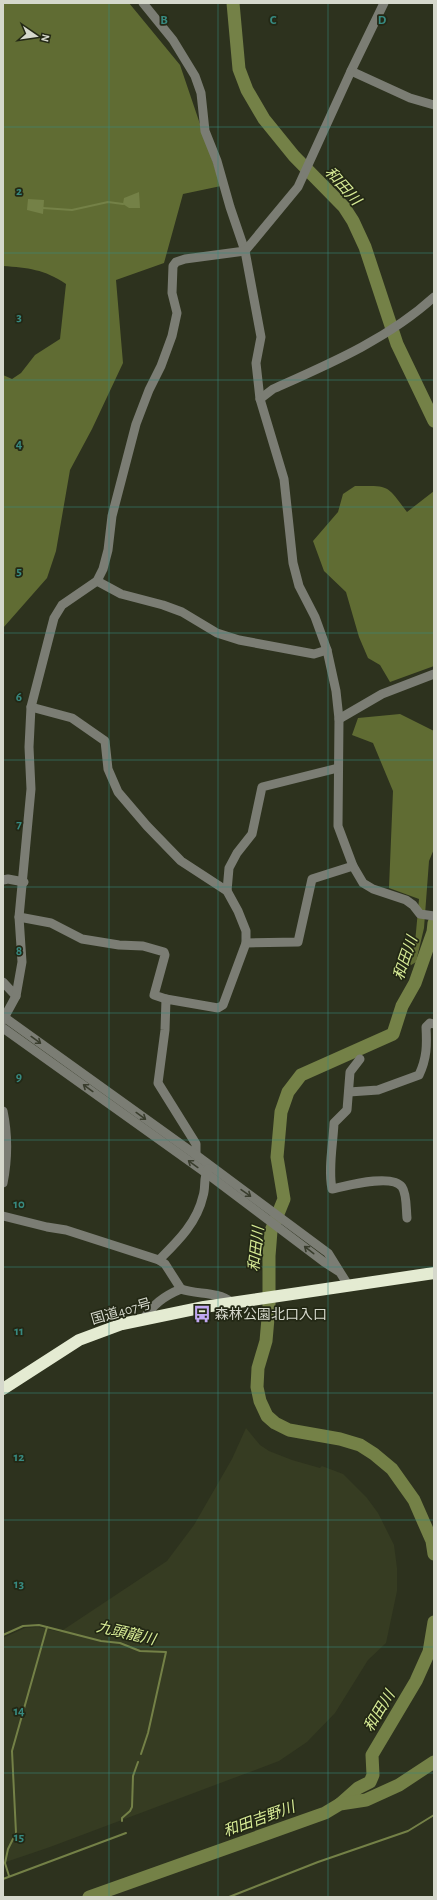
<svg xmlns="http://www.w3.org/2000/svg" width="437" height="1900" viewBox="0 0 437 1900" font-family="'Alegreya Sans','Noto Sans JP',sans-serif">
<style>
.built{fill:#363c22}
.forest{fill:#606c33}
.water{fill:#748147}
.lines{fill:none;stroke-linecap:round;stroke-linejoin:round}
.stream{stroke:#748147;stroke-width:2}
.river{stroke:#748147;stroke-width:13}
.minor{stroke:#7b7d74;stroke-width:9}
.highway{stroke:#e4ebd2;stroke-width:12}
.oneway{stroke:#393d2d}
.grid{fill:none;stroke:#378a81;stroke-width:1;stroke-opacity:0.55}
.labels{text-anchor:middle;stroke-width:3.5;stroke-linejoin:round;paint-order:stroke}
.street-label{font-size:14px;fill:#d5d8cc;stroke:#232815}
.poi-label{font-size:14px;fill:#d5d8cc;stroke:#232815;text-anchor:start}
.water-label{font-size:15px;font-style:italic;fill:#d8ec96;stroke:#232815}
.grid-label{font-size:13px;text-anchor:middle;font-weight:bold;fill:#378a81;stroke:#232815;stroke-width:3.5;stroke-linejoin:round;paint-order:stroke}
</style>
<rect width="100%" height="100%" fill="#2d321e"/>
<!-- built -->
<polygon class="built" points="246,1428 260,1445 269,1451 292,1460 320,1468 322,1466 343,1474 367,1498 378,1513 394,1545 397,1568 397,1591 386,1643 368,1660 335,1713 307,1742 279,1761 50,1847 3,1863 3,1638 25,1628 38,1627 60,1632 167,1561 194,1525 232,1459"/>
<!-- forest -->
<g class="forest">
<path d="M3,3H129L180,65L221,186L183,194L164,263L116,280L123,363L92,429L70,470L56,551L47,578L3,628V375L12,379L21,373L35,355L60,339L66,284C44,269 28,268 3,266Z"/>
<path d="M355,486C390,486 386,484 407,512L434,491V666L390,682L380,665L368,658L359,637L346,592L324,571L313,541L338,512L343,494Z"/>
<polygon points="400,714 434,731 434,849 429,861 424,928 416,962 408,967 415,943 419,899 389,888 393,791 373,743 352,735 358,718"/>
</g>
<!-- water -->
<g class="water">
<polygon points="139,192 140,208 129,208 123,204 124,198"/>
<polygon points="28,199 44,200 43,214 27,210"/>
</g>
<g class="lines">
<!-- stream -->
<g class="stream">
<polyline points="43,208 72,210 108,202 123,204"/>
<polyline points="3,1635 23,1626 39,1625 101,1641 120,1643 140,1651 166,1652 148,1733 141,1754"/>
<polyline points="122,1821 122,1818 130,1811 132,1807 133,1776 138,1762"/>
<polyline points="9,1876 5,1863 8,1849 16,1833 12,1751 47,1627"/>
<polyline points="3,1879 126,1833"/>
<polyline points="229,1897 318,1862 408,1831 434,1815"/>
</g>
<!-- river -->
<g class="river">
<polyline points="233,3 239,69 247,90 264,119 294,156 344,207 353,221 365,247 397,344 434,421"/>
<polyline points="434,923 433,932 415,983 402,1006 393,1034 301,1075 288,1092 281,1112 277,1157 284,1199 271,1231 269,1256 269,1307 266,1341 258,1368 257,1387 260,1401 267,1416 275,1423 289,1430 340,1439 360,1445 374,1454 392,1469 414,1500 432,1541 434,1554"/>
<polyline points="340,1804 358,1788 370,1782 373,1775 372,1755 416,1681 429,1652 434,1622"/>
<polyline points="89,1897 325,1813 340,1804 366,1800 399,1785 434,1762"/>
</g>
<!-- minor -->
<g class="minor">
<polyline points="143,3 173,40 195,76 201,93 205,131 217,161 230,207 245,251 261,337 256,363 260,399 284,479 293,563 299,586 315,617 327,650 336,691 339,719 338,826 353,866 363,883 373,889 406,900 413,905 420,914 434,916"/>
<polyline points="351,71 410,98 434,105"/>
<path d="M260,399L273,389C329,364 388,339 434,297"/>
<polyline points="97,581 121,594 163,605 182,612 217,633 239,640 314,654 327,650"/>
<polyline points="31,707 72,718 105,741 108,769 118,792 147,826 181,861 227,891 238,911 246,931 246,943 223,1005 218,1008 166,999 165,1030 158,1083 196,1144 196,1155"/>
<polyline points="339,719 382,694 434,674"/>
<polyline points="3,880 8,879 24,882"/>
<polyline points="227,891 229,868 237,853 252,834 262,787 338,768"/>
<polyline points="19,917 51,923 82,939 119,945 143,946 164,952 165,955 154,995 166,999"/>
<polyline points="246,943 298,942 312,879 353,866"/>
<polyline points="3,982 16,996"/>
<polyline points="4,1017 196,1155 328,1253 348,1285"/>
<polyline points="3,1020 16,996 22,962 19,917 31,789 29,747 31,707 54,618 62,605 97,581 103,569 108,550 112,516 136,424 149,390 161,366 172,336 177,313 172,293 173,266 176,262 185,259 245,251 298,187 351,71 384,3"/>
<polyline points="3,1028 206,1173 324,1262 338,1271"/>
<path d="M360,1059L350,1072L347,1110L334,1123C333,1145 328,1168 332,1189C346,1186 392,1173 402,1187C407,1194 406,1210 407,1218"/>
<path d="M349,1092L378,1090L419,1075C427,1058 427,1045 426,1027L430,1023L434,1024"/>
<path d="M3,1111C8,1135 8,1158 3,1183"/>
<polyline points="3,1216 47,1227 66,1230 159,1260 165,1264 181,1289"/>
<path d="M159,1260C177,1242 197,1223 203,1196C206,1188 203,1177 208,1169"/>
<path d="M144,1319C152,1305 166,1295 181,1289C197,1295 217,1291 231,1302"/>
</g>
<!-- highway -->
<polyline class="highway" points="3,1389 79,1340 122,1324 204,1307 434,1273"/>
</g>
<!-- one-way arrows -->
<defs><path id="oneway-shaft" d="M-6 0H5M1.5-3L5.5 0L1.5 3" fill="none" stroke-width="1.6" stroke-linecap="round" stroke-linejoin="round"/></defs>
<g class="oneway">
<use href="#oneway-shaft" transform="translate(36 1040) rotate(36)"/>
<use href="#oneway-shaft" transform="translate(88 1088) rotate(-144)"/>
<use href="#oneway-shaft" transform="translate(141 1116) rotate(36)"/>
<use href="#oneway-shaft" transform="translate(193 1164) rotate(-144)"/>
<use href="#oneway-shaft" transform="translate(246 1193) rotate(35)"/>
<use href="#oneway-shaft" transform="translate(309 1250) rotate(-142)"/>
</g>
<!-- grid -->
<path class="grid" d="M109,3V1897M218,3V1897M328,3V1897M3,127H434M3,253H434M3,380H434M3,507H434M3,633H434M3,760H434M3,887H434M3,1013H434M3,1140H434M3,1267H434M3,1393H434M3,1520H434M3,1647H434M3,1773H434"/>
<!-- icons -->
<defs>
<g id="bus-bare" transform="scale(1.38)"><path d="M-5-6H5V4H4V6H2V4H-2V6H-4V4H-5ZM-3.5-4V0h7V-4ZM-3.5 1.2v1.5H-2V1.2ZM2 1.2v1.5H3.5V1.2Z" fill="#c1a8f3" stroke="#232815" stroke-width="2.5" paint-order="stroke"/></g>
</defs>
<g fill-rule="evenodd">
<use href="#bus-bare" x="202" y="1314"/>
</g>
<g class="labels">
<!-- street labels -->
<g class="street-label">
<text transform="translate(121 1311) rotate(-16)" y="5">国道407号</text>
</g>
<!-- poi labels -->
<g class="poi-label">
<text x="215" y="1319">森林公園北口入口</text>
</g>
<!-- water labels -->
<g class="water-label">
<text transform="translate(343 186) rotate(48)" y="5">和田川</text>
<text transform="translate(405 958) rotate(-71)" y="5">和田川</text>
<text transform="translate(256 1249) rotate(-84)" y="5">和田川</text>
<text transform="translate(126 1633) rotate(13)" y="5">九頭龍川</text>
<text transform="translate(379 1711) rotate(-59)" y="5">和田川</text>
<text transform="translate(259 1819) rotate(-20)" y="5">和田吉野川</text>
</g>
</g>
<g class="grid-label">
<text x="164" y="24">B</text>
<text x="273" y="24">C</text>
<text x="382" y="24">D</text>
<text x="19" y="195">2</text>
<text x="19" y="321">3</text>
<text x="19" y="448">4</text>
<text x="19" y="575">5</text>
<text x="19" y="701">6</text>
<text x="19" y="828">7</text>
<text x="19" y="955">8</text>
<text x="19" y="1081">9</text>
<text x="19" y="1208">10</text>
<text x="19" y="1335">11</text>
<text x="19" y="1461">12</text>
<text x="19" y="1588">13</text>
<text x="19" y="1715">14</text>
<text x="19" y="1841">15</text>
</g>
<!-- border -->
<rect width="437" height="1900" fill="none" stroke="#d5d8cc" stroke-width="8"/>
<!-- north arrow -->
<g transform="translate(36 36) rotate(103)" stroke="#232815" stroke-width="3" paint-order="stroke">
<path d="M0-3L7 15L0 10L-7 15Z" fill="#d5d8cc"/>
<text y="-6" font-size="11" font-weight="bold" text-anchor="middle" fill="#d5d8cc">N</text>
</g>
</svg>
